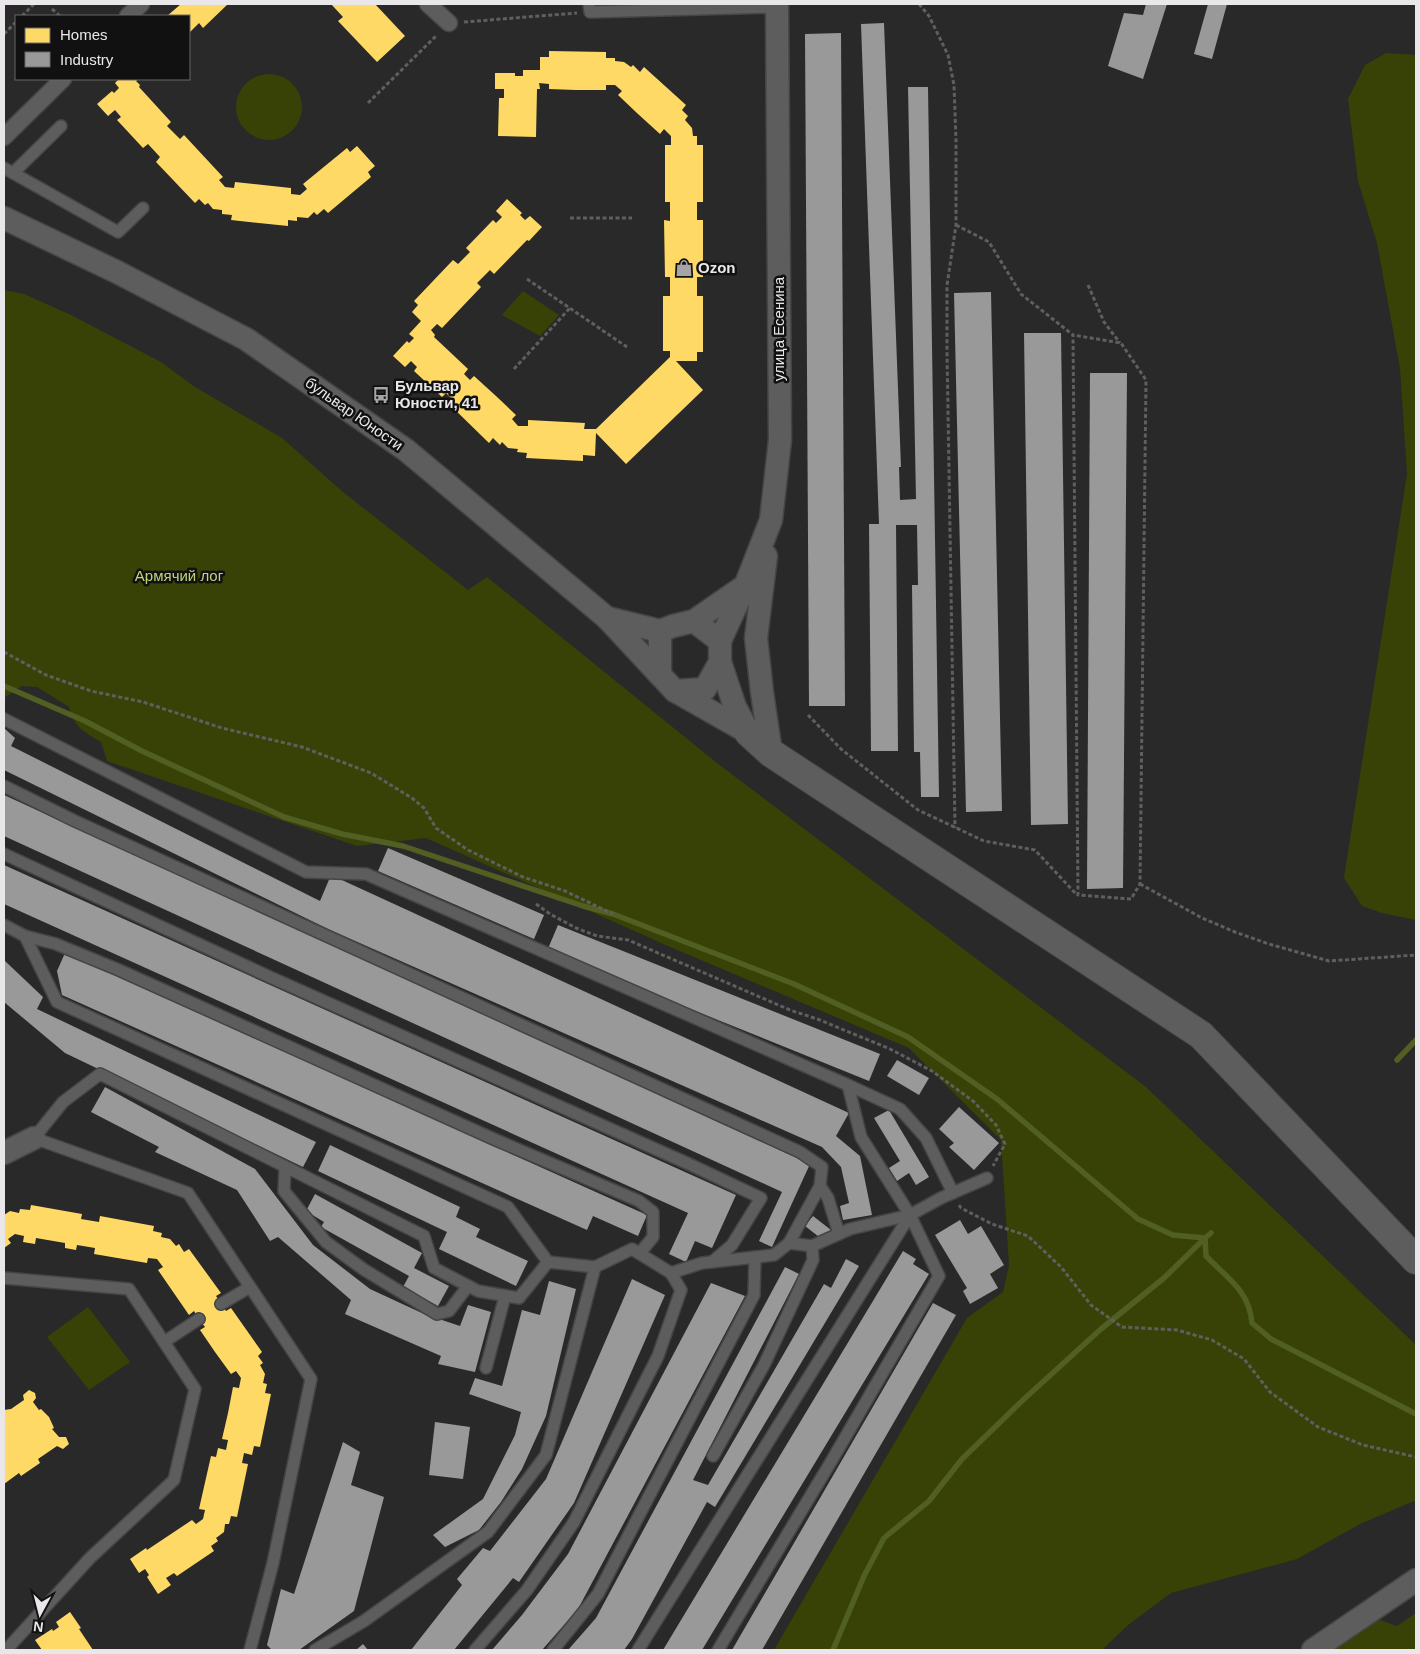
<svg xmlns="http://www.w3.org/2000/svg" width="1420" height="1654" viewBox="0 0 1420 1654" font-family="Helvetica,sans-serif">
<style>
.green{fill:#384206}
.homes{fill:#ffd966}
.industry{fill:#999}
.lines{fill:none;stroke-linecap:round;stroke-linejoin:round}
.stream{stroke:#515f22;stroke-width:5.5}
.service-casing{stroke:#454545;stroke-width:14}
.pedestrian-casing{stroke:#454545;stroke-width:19}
.minor-casing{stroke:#454545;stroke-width:25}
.tertiary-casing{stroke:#454545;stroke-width:30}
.path{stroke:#605f60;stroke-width:3;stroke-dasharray:4 2.5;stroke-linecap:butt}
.service{stroke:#5e5d5e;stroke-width:11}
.pedestrian{stroke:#5e5d5e;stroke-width:16}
.minor{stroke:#5e5d5e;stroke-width:22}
.tertiary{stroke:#5e5d5e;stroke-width:28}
.labels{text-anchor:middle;stroke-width:5;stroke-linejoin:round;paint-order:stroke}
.poi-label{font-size:15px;font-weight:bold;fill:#e9e7e9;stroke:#121112;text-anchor:start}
.street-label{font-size:15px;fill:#e9e7e9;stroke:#121112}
.park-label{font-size:15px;fill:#bed677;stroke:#121112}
</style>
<rect width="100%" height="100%" fill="#292929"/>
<!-- green -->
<g class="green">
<polygon points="1386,53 1416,55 1416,920 1382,913 1362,906 1344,878 1407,474 1400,368 1377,243 1358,181 1348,99 1365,65"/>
<circle cx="269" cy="107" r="33"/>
<path d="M4,290L24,294L71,315L161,362L195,387L282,438L343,492L468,590L487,577L717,763L1146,1087L1416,1345V1503L1414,1501L1360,1524L1297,1559L1171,1593L1128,1625L1102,1650H774L967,1318L1003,1292L1009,1265L1001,1140L909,1048L668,946L426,838L357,846L107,761L101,742C83,731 75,728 69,707L37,687L22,686L4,698Z"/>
<polygon points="523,291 559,315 540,336 502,315"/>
<polygon points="88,1307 130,1362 89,1390 47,1337"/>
<polygon points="1416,1613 1416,1650 1319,1650 1368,1616 1397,1626"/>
</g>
<!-- homes -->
<g class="homes">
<polygon points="181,4 228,4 203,28 199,23 189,33 189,16 167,16"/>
<polygon points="331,4 375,4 405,36 377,62 338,21 343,17"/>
<polygon points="549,51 606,52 606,58 615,58 615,61 624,62 631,67 633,65 640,72 644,67 686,105 682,110 688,116 685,120 692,128 693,136 697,136 697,145 703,145 703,202 697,202 697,220 703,220 703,277 697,277 697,296 703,296 703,352 697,352 697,361 676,361 703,390 626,464 596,433 595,456 583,455 583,461 526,458 527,453 517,452 518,449 508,448 502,442 500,445 493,438 489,443 448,403 452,399 446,393 442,397 414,371 417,367 411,361 405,367 393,356 407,341 409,343 414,338 409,334 421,321 412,312 418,305 414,301 453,260 458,264 470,252 466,248 493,220 496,223 502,217 496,211 507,199 522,213 520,215 525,220 530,216 542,227 529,241 527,240 494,274 490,270 477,283 481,287 442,328 437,324 431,330 435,335 434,337 468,369 464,374 470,380 474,376 496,396 516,415 512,419 518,426 528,426 528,420 585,423 584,429 596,429 670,357 670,351 663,351 663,296 670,296 670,277 665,277 664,220 670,221 670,202 665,202 665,145 671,145 671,136 664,129 660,134 638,114 618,95 622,91 615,85 606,85 606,90 576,90 549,89 549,84 539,83 540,89 537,89 536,137 498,136 499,98 504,98 504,89 495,89 495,73 515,73 515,76 523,76 523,70 540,70 540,57 549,57"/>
<polygon points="119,79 139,79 136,81 140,85 139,87 171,122 167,126 180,139 184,135 223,177 219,180 225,187 234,188 235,182 291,188 291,194 300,195 307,189 303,184 347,148 350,152 357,146 375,166 368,172 371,177 328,213 324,209 317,215 314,212 308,218 297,217 297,221 288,220 288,226 231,220 232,215 222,214 222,210 213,209 208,203 205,205 199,199 195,203 156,162 160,157 148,144 143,148 117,120 121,117 115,110 108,116 97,104 112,91 114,93 119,88 115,83"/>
<polygon points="31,1205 82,1214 81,1219 99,1222 100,1216 154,1226 153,1231 162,1233 161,1237 170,1239 176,1246 179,1244 184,1252 189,1249 221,1293 216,1296 226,1311 231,1308 262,1352 258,1356 263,1363 260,1365 265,1374 263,1383 267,1384 265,1393 271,1394 260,1447 254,1446 252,1455 244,1453 242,1463 248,1464 237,1517 231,1516 229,1524 225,1524 224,1532 216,1538 218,1541 211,1546 214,1551 177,1576 174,1573 166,1578 171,1585 158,1594 147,1577 149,1575 145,1569 139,1573 130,1559 146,1548 147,1550 192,1520 196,1524 203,1519 205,1510 199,1509 211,1456 216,1457 218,1448 226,1450 228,1440 222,1439 228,1413 233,1387 239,1388 241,1378 236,1371 231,1374 215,1352 200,1330 205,1327 199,1319 194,1311 189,1315 158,1270 163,1267 157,1259 148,1258 147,1263 94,1254 95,1248 77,1245 76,1250 65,1248 65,1243 36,1238 35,1244 23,1242 24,1236 15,1234 8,1239 11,1243 4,1248 4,1215 10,1211 19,1213 20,1209 30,1210"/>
<polygon points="29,1390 35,1393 36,1398 33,1402 39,1410 41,1409 49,1417 54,1428 52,1429 59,1437 66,1437 69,1444 63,1449 57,1446 38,1459 40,1463 21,1476 19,1473 4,1484 4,1410 11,1409 24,1400 23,1395"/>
<polygon points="70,1612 81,1628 79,1629 93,1650 52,1650 51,1649 49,1650 42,1650 35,1640 52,1629 53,1631 59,1627 56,1622"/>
</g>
<!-- industry -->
<g class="industry">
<polygon points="1146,4 1167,4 1143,79 1108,66 1124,13 1143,15"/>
<polygon points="1208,4 1227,4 1212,59 1194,54"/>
<polygon points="884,23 901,467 899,467 900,500 916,499 908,87 928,87 939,797 921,797 920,752 914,752 912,585 918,585 917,525 896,525 898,751 871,751 869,524 879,524 861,24"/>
<polygon points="841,33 845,706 809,706 805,34"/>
<polygon points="991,292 1002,811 966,812 954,293"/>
<polygon points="1024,333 1061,333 1068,824 1031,825"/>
<polygon points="1090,373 1127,373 1123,888 1087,889"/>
<polygon points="4,728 15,738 11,746 320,901 331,875 849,1113 836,1136 860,1156 872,1215 843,1220 840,1206 849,1203 841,1167 822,1147 328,929 4,770"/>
<polygon points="4,795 810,1164 772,1247 759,1241 782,1192 4,836"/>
<polygon points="388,848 544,915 534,939 378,871"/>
<polygon points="4,865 736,1195 712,1248 695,1241 686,1262 669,1254 688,1213 4,904"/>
<polygon points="558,925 880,1054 869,1081 547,951"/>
<polygon points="65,953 647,1215 638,1236 593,1216 587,1230 62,995 57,971"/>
<polygon points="4,960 43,997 37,1009 316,1142 303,1167 65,1053 4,1002"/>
<polygon points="897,1060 929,1078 919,1095 887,1076"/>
<polygon points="105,1087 255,1169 313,1245 370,1289 424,1314 460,1326 468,1305 491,1312 475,1372 438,1364 441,1356 345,1314 351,1300 278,1237 270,1241 237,1190 155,1152 159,1147 91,1112"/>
<polygon points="959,1107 999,1143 974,1170 949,1147 954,1143 939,1129"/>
<polygon points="889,1110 929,1177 916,1185 909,1173 897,1181 889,1168 900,1161 874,1118"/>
<polygon points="330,1145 460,1207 456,1217 480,1229 476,1237 528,1261 516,1286 439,1249 447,1232 318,1171"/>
<polygon points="315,1194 422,1253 414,1268 449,1286 438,1306 403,1287 409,1276 321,1227 324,1222 306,1211"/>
<polygon points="813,1216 831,1230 823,1240 805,1226"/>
<polygon points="960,1220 968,1234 981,1226 1004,1265 990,1274 998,1288 970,1304 963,1291 967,1288 935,1235"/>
<polygon points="903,1251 916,1259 913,1264 929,1274 702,1650 663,1650"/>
<polygon points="846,1259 859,1266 715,1507 707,1502 632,1639 624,1650 568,1650 596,1618 785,1267 799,1274 693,1480 708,1485 824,1284 831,1288"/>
<polygon points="632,1279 665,1295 574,1503 519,1582 513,1578 454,1650 411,1650 462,1585 457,1579 483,1548 490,1551 546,1479"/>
<polygon points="549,1281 576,1289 546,1416 522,1469 501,1502 479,1530 445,1547 433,1535 483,1499 515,1435 521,1412 469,1394 475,1378 502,1386 522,1310 540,1315"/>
<polygon points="711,1283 745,1296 578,1609 542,1650 492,1650 522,1615 568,1554"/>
<polygon points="933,1303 956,1315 762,1650 732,1650"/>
<polygon points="435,1422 470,1427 463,1479 429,1475"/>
<polygon points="343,1442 360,1452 351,1485 384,1497 354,1611 299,1650 272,1650 267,1645 281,1589 294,1594"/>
<polygon points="363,1644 368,1650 356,1650"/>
</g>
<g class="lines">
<!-- stream -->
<g class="stream">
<polyline points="4,686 85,721 142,751 284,817 342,834 403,846 583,906 613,914 794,984 908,1037 997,1099 1138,1219 1173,1235 1205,1238 1211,1233"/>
<polyline points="1397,1060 1416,1040"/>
<path d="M1205,1238L1206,1256C1227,1278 1249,1290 1252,1323L1271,1339L1416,1414"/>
<polyline points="833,1650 864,1576 884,1538 929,1501 962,1459 1023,1400 1101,1329 1164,1278 1205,1238"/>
</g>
<!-- service casing -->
<g class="service-casing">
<g id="service">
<polyline points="589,4 590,12 777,7"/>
<polyline points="4,168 118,232 143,208"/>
<polyline points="13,173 61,126"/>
<polyline points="4,719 306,872 366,874 848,1085 861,1137 910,1215 638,1650"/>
<polyline points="4,786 75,821 800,1152 822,1167 820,1186 789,1243"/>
<polyline points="4,854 270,977 689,1164 761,1198 732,1245 712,1262"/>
<polyline points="4,925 25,936 57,1002 508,1207 548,1262"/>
<polyline points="25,936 56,944 119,970 496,1140 639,1201 653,1212 653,1237 640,1253"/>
<polyline points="848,1085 900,1109 926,1138 953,1193"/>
<polyline points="285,1167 284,1191 326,1242 363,1269 437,1314 449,1311 468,1286"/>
<polyline points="820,1186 828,1198 839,1234"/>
<polyline points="4,1278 129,1289 195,1389 174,1480 90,1558 7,1649 8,1650"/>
<polyline points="221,1304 250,1287"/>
<polyline points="164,1342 199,1319"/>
<polyline points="486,1368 505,1296"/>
<polyline points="713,1456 764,1365 813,1260 812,1246"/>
<polyline points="250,1650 273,1563 311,1379 188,1193 34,1138 63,1102 100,1074 424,1236 434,1268 478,1291 519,1298 548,1262 595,1267 632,1249 671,1273 702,1263 774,1255 789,1243 812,1246 850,1229 910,1215 941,1198 987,1178"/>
<polyline points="315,1650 364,1621 488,1532 546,1455 595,1267"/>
<polyline points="475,1650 527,1590 574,1522 658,1356 681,1290 671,1273"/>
<polyline points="553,1650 598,1594 754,1295 755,1257"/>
<polyline points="718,1650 832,1460 939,1276 910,1215"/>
</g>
</g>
<!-- pedestrian casing -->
<g class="pedestrian-casing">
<g id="pedestrian">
<polyline points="428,4 449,23"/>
<polyline points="128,16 141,4"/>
<polyline points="4,137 63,79"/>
</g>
</g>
<!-- minor casing -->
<g class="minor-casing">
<g id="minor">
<polyline points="4,218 117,272 246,339 406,450 607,618 660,675"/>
<polyline points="766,556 756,638 762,692 771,753"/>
<polyline points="607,618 660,631"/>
<polygon points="694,621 720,641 720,662 705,689 675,691 660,675 660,631 673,626"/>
<polyline points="694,621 746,585"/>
<polyline points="720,641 746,584 771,520 780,440 777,4"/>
<polyline points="720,662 735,707 749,733"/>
<polyline points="675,691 749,733"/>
<polyline points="4,1153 34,1138"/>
<polyline points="1313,1650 1416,1580"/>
</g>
</g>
<!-- tertiary casing -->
<g class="tertiary-casing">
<polyline id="tertiary" points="749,733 771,753 1201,1035 1416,1260"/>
</g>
<!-- path -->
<g class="path">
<polyline points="919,4 929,16 948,55 954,85 956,140 956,225 947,285 947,351 955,828"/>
<polyline points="52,9 60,16"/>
<polyline points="22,16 34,4"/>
<polyline points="464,22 577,13"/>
<polyline points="4,34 16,22"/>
<polyline points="368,103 437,35"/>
<polyline points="570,218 632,218"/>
<polyline points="956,225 989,242 1021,294 1073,335 1078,895 1131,899 1140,884 1146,380 1121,343 1073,335"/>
<polyline points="527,279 627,347"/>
<polyline points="1088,285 1104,322 1120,343"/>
<polyline points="514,369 570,308"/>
<polyline points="4,652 46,675 91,691 143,702 222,728 302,747 371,773 412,798 424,808 436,828 468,850 523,877 565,891 613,914"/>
<polyline points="808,715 841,749 918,810 984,841 1035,850 1077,895"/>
<polyline points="1140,884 1202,918 1235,932 1269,944 1329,961 1416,955"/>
<polyline points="536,904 550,914 576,928 597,936 628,940 790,1010 820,1020 890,1049 932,1071 973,1101 996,1125 1005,1144 993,1166"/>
<polyline points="959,1205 961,1208 992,1224 1028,1236 1061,1267 1091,1305 1122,1327 1177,1330 1212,1340 1244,1359 1270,1392 1318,1427 1363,1445 1416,1457"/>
</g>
<!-- service -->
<use href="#service" class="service"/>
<!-- pedestrian -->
<use href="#pedestrian" class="pedestrian"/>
<!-- minor -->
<use href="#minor" class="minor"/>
<!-- tertiary -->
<use href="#tertiary" class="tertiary"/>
</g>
<!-- icons -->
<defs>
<g id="shop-bare" transform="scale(1.35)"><path d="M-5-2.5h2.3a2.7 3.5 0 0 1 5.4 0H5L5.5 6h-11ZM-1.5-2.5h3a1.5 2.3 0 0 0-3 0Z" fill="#a6a4a6" stroke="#121112" stroke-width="2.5" paint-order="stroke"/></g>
<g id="bus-bare" transform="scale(1.35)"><path d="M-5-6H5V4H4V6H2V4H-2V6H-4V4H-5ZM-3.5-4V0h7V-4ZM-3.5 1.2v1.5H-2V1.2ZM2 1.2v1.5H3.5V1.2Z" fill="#a6a4a6" stroke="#121112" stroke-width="2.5" paint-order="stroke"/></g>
</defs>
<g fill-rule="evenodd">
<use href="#shop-bare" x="684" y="268"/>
<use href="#bus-bare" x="381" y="395"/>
</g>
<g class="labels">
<!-- poi labels -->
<g class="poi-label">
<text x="698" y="273">Ozon</text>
<text x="395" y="391">Бульвар<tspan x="395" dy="17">Юности, 41</tspan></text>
</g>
<!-- street labels -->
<g class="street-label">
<text transform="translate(779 329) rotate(-90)" y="5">улица Есенина</text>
<text transform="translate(354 414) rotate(35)" y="5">бульвар Юности</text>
</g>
<!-- park labels -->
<g class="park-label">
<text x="179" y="581">Армячий лог</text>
</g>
</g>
<!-- border -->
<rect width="1420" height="1654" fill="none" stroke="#e9e7e9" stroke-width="10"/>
<!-- legend -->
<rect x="15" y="15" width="175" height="65" fill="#121112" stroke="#686768"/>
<rect x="25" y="28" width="25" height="15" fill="#ffd966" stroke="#686768"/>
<text x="60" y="40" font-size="15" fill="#e9e7e9">Homes</text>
<rect x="25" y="52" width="25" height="15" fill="#999999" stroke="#686768"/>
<text x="60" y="65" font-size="15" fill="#e9e7e9">Industry</text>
<!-- north arrow -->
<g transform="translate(40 1614) rotate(187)" stroke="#121112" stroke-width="4" paint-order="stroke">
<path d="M0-4L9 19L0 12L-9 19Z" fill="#e9e7e9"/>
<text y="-8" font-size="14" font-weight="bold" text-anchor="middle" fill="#e9e7e9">N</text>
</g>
</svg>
